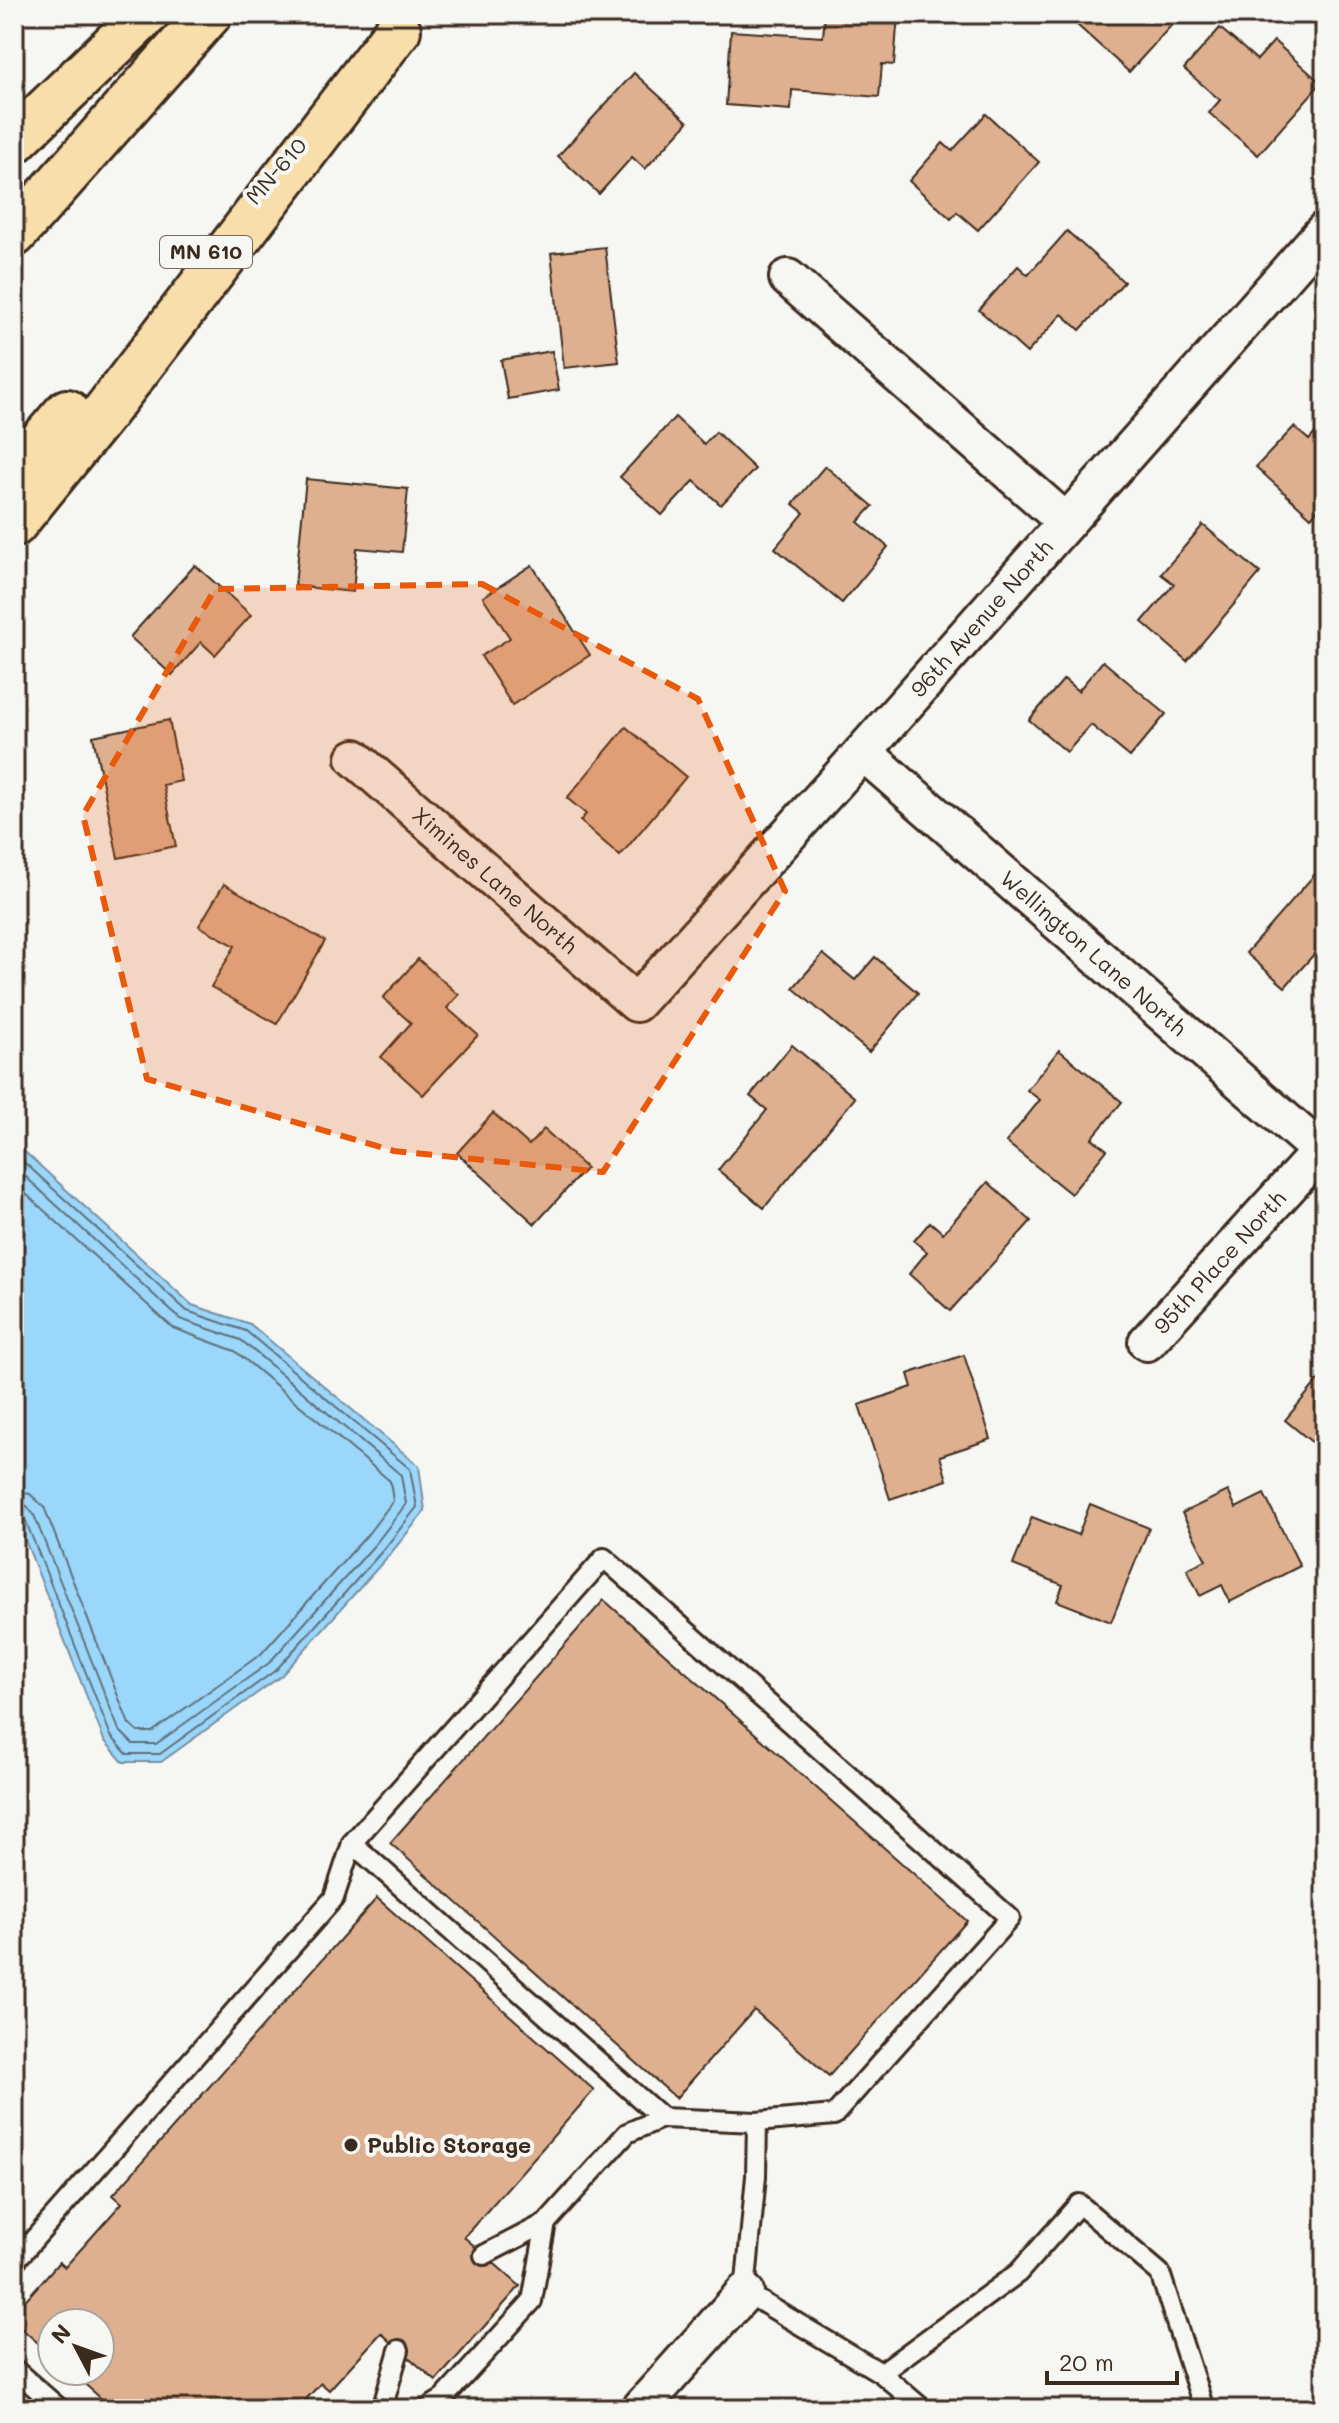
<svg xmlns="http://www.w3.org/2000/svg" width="1339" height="2423" viewBox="0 0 1339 2423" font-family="Mali,sans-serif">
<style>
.water{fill:#9bd6fb;stroke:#7591a3;stroke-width:2}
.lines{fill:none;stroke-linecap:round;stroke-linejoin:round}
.shore{stroke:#616f76;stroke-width:2}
.building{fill:#deb090;stroke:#3b2a1e;stroke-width:2}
.service-casing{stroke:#3b2a1e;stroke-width:24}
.minor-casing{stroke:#3b2a1e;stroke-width:42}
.motorway-casing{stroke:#3b2a1e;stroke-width:50}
.service{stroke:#f6f6f2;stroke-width:18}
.minor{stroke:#f6f6f2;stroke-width:36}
.motorway{stroke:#f8deab;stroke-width:44}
.marked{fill:#e8590c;fill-opacity:0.2;stroke:#e8590c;stroke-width:6;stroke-dasharray:16 10;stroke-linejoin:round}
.poi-dot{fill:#3b2a1e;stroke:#f6f6f2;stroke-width:3}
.labels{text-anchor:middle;stroke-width:8;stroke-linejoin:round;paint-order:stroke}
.shield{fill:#f6f6f2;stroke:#73675e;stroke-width:2}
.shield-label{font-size:20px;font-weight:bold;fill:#3b2a1e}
.street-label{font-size:22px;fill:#3b2a1e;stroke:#f6f6f2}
.poi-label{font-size:22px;font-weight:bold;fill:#3b2a1e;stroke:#f6f6f2;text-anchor:start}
</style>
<rect width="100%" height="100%" fill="#f6f6f2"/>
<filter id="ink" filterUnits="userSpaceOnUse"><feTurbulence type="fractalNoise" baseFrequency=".0125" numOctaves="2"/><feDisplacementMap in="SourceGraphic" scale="16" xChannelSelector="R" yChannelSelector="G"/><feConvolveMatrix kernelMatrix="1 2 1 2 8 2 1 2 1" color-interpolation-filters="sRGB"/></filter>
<g filter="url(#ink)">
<!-- water -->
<polygon class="water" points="14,1142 192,1305 250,1324 419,1466 425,1511 391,1553 281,1676 161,1762 123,1762 104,1740 14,1512"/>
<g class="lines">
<!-- shore -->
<g class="shore">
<polyline points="14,1153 187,1311 246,1331 410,1469 417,1507 385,1548 276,1670 160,1754 127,1754 111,1736 25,1519 20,1514 14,1513"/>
<polyline points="14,1166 180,1319 241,1340 401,1475 406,1504 377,1542 269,1663 156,1744 133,1744 119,1730 34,1515 27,1506 14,1503"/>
<polyline points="14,1183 173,1328 235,1351 390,1481 393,1501 368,1534 261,1654 152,1732 138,1732 129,1724 44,1507 30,1494 14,1491"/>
</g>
</g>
<!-- building -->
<g class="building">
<polygon points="825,14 898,14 894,65 882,64 879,97 792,90 791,110 726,105 731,31 823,37"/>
<polygon points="1065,14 1174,14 1178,18 1129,72"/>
<polygon points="1220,28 1257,60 1274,41 1321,83 1258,155 1209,113 1220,100 1184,69"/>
<polygon points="634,73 688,122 645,169 632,157 599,194 558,156"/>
<polygon points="986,114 1039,162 978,230 957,212 951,219 909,181 943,143 952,151"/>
<polygon points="1067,231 1124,282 1080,330 1062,314 1027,353 979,310 1018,266 1028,275"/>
<polygon points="605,247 619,362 564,368 551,253"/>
<polygon points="552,351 559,390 508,399 501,360"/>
<polygon points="675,417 704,444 716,432 755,469 721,505 694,481 662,515 620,477"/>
<polygon points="1325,422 1325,502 1311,517 1256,467 1294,427 1309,440"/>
<polygon points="825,466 873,506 858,522 888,547 842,603 775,548 804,513 793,504"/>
<polygon points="306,479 408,489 402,552 357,548 353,592 295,586"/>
<polygon points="1203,525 1260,573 1187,661 1142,622 1174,584 1161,574"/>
<polygon points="195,565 251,615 215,655 201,642 172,675 130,637"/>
<polygon points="532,565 590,655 512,705 481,656 510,638 483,597"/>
<polygon points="1103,661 1166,714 1130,757 1091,725 1067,752 1029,720 1064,679 1078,691"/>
<polygon points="169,720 181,781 163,785 176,846 118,858 93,736"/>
<polygon points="626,727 686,777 620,856 580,821 586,814 567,798"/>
<polygon points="1322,866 1325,868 1325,946 1323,944 1285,987 1246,953"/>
<polygon points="224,884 325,941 277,1024 211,987 235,946 199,926"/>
<polygon points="823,954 855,980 875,957 918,993 869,1052 793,988"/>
<polygon points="418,959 459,995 447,1008 478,1035 423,1095 381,1057 411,1023 383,998"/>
<polygon points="792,1045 855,1098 764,1208 718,1170 767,1110 750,1096"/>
<polygon points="1059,1050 1122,1102 1092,1138 1107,1150 1071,1194 1006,1142 1040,1100 1027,1090"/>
<polygon points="493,1113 529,1145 544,1129 586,1168 535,1224 457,1153"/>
<polygon points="988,1182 1031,1221 950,1311 909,1274 927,1252 914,1241 930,1222 943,1233"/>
<polygon points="964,1355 991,1439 940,1456 947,1480 890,1499 859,1405 912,1387 908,1374"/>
<polygon points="1325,1372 1325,1453 1285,1420"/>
<polygon points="1228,1491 1236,1508 1264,1494 1300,1566 1230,1602 1222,1585 1200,1596 1187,1569 1206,1560 1182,1513"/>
<polygon points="1090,1504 1149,1528 1111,1622 1057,1601 1063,1585 1013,1565 1032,1517 1078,1535"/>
<polygon points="604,1600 967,1921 829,2076 754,2010 676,2098 390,1843"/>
<polygon points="377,1898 594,2090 464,2237 520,2286 436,2381 381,2333 329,2390 321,2383 297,2409 113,2409 70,2371 100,2371 100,2323 52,2323 52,2355 14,2322 14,2313 59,2262 65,2267 122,2203 113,2195"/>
</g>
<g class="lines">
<!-- service casing -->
<g class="service-casing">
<g id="service">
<polyline points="662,2118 352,1843 604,1558 1010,1918 834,2115 757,2122 756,2176 745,2292 881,2373 923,2409"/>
<polyline points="484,2255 546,2223 627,2133 662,2118 757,2122"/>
<polyline points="14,2262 334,1898 352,1843"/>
<polyline points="14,2369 60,2409"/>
<polyline points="881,2373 1018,2273 1079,2204 1160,2273 1204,2409"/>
<polyline points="382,2409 399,2350"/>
<polyline points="427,2409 443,2399 532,2301 546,2223"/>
</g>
</g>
<!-- minor casing -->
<g class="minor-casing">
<g id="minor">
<polyline points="788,278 1066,522"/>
<path id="s1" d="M863,752L1325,1155"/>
<path id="s2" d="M355,758L636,1003L863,752L1325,230"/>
<path id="s3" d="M1147,1342L1325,1146"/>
<polyline points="640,2409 745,2292"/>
</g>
</g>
<!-- motorway casing -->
<g class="motorway-casing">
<g id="motorway">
<polyline points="14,141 146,14"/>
<polyline points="14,234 209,14"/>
<polyline points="14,474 67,412"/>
<polyline points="14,524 104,413 398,30"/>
</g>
</g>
<!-- service -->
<use href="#service" class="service"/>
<!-- minor -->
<use href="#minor" class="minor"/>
<!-- motorway -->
<use href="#motorway" class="motorway"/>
</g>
</g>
<!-- marked area -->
<path class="marked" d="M482,584L698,699L785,891L603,1172L394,1151L147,1079L83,815L215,589Z"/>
<!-- markers -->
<circle class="poi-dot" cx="351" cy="2145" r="8"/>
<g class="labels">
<!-- shield labels -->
<rect class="shield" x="160" y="236" width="92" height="32" rx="6"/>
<g class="shield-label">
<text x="206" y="259">MN 610</text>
</g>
<!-- street labels -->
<g class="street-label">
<text transform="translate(276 171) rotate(-49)" y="8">MN-610</text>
<text dy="8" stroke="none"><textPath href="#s2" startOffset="890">96th Avenue North</textPath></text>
<text dy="8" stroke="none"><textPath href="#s2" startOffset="186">Ximines Lane North</textPath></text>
<text dy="8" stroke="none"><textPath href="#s1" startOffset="306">Wellington Lane North</textPath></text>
<text dy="8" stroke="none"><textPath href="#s3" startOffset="108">95th Place North</textPath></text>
</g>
<!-- poi labels -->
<g class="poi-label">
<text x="367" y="2153">Public Storage</text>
</g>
</g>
<!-- margin -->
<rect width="1339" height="2423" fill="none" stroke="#f6f6f2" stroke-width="48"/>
<rect x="24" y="24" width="1291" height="2375" fill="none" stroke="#3b2a1e" stroke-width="3" filter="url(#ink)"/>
<!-- north arrow -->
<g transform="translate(76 2347) rotate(311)"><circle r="38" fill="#f6f6f2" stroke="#aba49d" stroke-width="2"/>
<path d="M0-6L14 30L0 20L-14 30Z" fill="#3b2a1e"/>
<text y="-12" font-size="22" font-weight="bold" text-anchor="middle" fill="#3b2a1e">N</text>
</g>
<!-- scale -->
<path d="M1047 2371v12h130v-12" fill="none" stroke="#3b2a1e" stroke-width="4"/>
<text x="1059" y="2371" font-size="24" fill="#3b2a1e" stroke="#f6f6f2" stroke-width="6" paint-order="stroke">20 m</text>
</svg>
